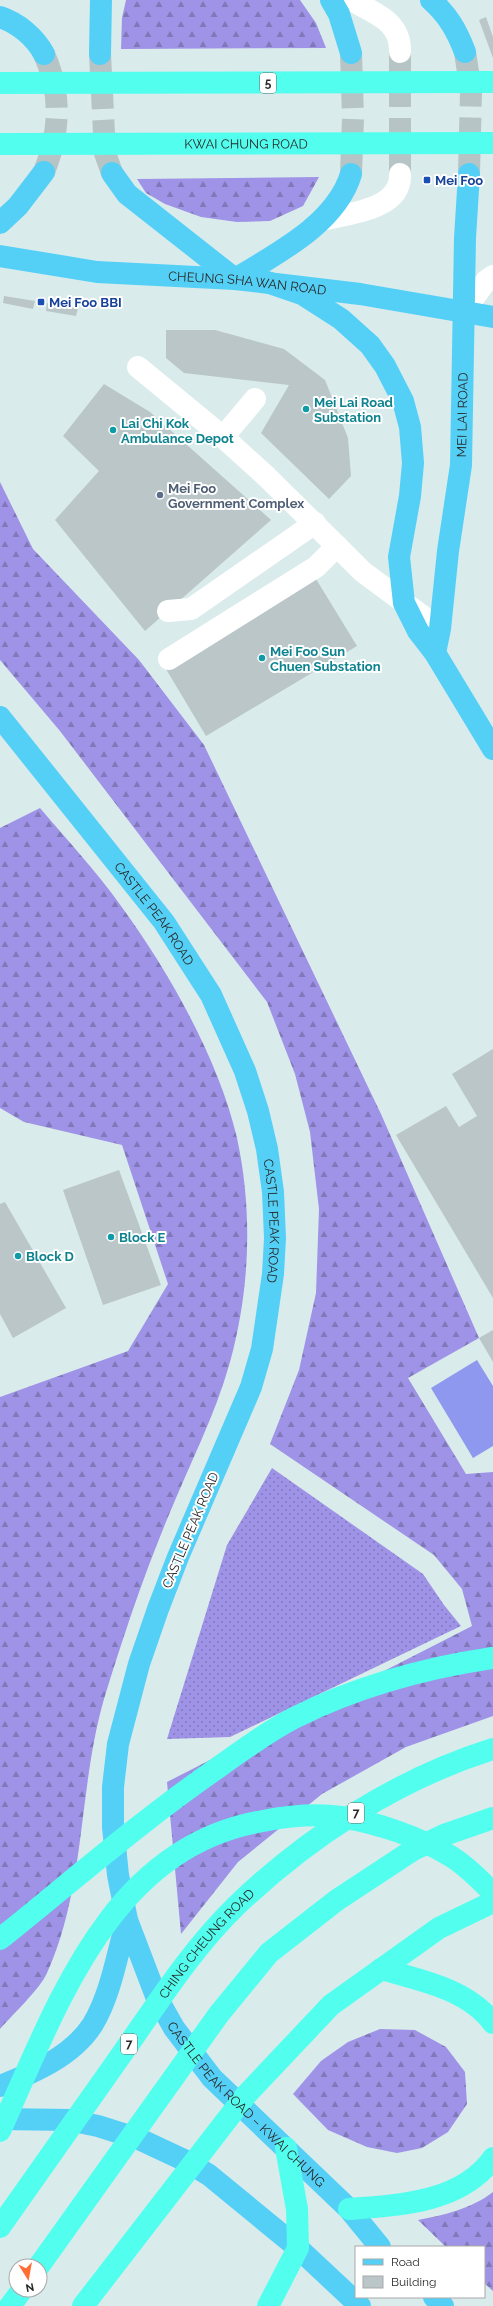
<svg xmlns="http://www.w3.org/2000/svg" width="493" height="2306" viewBox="0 0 493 2306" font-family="Raleway,sans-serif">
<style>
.forest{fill:url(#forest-firs)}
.garden{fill:url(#garden-dots)}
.pitch{fill:#8e98ee}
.building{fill:#bac6c7}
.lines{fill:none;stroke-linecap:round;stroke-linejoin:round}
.minor-tunnel{stroke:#b7c4c5;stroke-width:22;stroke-dasharray:22 11;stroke-linecap:butt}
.major-tunnel{stroke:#b7c4c5;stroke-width:22;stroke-dasharray:22 11;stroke-linecap:butt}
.minor{stroke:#fff;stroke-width:22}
.major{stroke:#54d0f7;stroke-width:22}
.highway{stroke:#52ffee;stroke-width:22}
.transit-dot{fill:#1a4fb4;stroke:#fff;stroke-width:1.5}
.culture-dot{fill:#0f9aa8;stroke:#fff;stroke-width:1.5}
.service-dot{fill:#5c6f8a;stroke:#fff;stroke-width:1.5}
.labels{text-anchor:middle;stroke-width:4;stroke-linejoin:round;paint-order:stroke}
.shield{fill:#fff;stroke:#696969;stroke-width:1}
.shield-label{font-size:12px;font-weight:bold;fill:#292929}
.street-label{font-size:13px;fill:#292929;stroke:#fff}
.transit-label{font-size:13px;font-weight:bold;fill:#164399;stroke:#fff;text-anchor:start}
.culture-label{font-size:13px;font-weight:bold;fill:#0d838f;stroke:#fff;text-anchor:start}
.service-label{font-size:13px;font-weight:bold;fill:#4e5e75;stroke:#fff;text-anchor:start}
</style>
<defs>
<pattern id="forest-firs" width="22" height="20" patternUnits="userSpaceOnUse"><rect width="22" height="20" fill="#9e93e6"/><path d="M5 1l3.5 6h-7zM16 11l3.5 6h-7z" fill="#8178ba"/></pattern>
<pattern id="garden-dots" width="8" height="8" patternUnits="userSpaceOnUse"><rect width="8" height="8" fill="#9e93e6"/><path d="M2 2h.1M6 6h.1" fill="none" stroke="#8178ba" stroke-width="1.8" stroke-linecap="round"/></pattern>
</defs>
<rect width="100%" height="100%" fill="#daebec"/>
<!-- forest -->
<g class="forest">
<polygon points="126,0 300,0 316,23 326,48 121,49 122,18"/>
<polygon points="319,177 303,206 270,221 237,222 201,217 165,204 146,193 137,179"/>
<polygon points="0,482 33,549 139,660 204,745 381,1114 479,1338 408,1378 466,1474 493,1472 493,1716 406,1747 322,1794 238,1862 181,1934 167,1782 472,1626 462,1589 434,1555 270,1444 299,1370 316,1293 319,1209 310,1132 295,1074 267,1002 60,731 0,660"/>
<path d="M40,808C67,840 97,872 121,906C168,970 219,1060 237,1138C253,1212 250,1289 230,1362C215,1416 189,1465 168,1517C143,1577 123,1637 104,1699C78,1789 86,1887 47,1973C40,1989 13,2014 0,2029V1397L128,1351L168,1284L122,1145L24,1122L0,1108V828Z"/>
<polygon points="380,2029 415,2030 446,2047 465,2072 467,2104 448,2132 422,2148 397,2153 367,2147 328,2130 293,2094 321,2061 348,2042"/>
<path d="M493,2192V2291L484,2283V2247H446L418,2220C444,2215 471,2209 493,2192Z"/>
</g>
<!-- garden -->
<polygon class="garden" points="272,1468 423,1574 444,1605 461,1626 230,1737 167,1739 227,1545"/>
<!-- pitch -->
<polygon class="pitch" points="477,1360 493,1386 493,1446 473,1458 431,1388"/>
<!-- building -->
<g class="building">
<polygon points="486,17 493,37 493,58 479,20"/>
<polygon points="4,296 35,301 33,309 3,303"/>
<polygon points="47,303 78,308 76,316 46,311"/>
<polygon points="166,330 215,330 284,349 325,380 348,438 351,476 329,499 261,433 289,385 184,373 166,358"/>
<polygon points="104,384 150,412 271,520 145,631 55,520 99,471 63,436"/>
<polygon points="316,579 357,646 206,736 166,669"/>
<polygon points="493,1049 493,1298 396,1135 446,1106 459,1127 477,1116 452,1074"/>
<polygon points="119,1170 161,1285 103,1305 63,1190"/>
<polygon points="5,1202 66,1308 13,1338 0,1314 0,1204"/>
<polygon points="493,1330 493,1362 479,1338"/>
</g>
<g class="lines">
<!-- minor-tunnel -->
<polyline class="minor-tunnel" points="400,52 400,174"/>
<!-- major-tunnel -->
<g class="major-tunnel">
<polyline points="465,52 471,92 469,174"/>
<polyline points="100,54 105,153 112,173"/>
<path d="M44,172C60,132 62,94 44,54"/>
<polyline points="351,174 353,118 351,53"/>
</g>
<!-- minor -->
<g class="minor">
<path d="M351,0C374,13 401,21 400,52"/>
<path d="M321,220C347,214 402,210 400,174"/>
<polyline points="464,311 486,281 493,276"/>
<polyline points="138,367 223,437 267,477 363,572 440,629"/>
<polyline points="223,437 255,399"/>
<polyline points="168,611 191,609 315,523"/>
<polyline points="169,659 316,567 337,546"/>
</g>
<!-- major -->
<g class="major">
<polyline points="331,0 339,14 351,53"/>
<path d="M431,0C448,15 457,31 465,52"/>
<path d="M0,17C18,23 35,37 44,54"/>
<polyline points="100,54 101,0"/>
<polyline points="112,173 127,194 235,279"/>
<polyline points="0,223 18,206 44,172"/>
<path id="s1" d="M0,256L97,272L235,279L360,294L493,317"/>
<path d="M235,279C276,254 336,224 351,174"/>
<polyline points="267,282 302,294 341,319 370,345 385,366 403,401 410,427 413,463 410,496 399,557 404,603 418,631 435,653 493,749"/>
<path id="s2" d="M435,653L440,629L448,551L461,465L465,238L469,174"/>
<path id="s3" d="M0,717L164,922L211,995L245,1071L258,1111L267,1149L273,1192L275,1238L273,1274L262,1349L251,1387L178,1557L158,1609L139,1664L118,1744L113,1787V1827L118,1875L127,1920L156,1996L174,2028L212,2078L349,2209L380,2247"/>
<path d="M0,2086C33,2073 73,2056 93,2024C111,1994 117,1954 127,1920"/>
<polyline points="0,2119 69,2120 98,2126 139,2139 186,2161 209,2175 298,2248 360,2306"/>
<polyline points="434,2297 443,2306"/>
</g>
<!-- highway -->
<g class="highway">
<polyline points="0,83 493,82"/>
<path id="s4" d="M0,144L493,143"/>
<path d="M0,1939C71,1882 141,1821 216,1769C241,1751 267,1732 294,1718C356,1687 425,1668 493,1658"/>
<path d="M381,1969C420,1980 468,1989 493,2023"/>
<path d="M0,2131C57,2007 109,1847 263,1821C289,1816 314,1813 341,1817C378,1823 420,1837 452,1857C468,1867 480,1880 493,1893"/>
<path d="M349,2209C399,2205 461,2203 493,2158"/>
<path id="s5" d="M0,2227C42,2168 83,2109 124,2051C159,2001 192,1949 236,1906C308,1837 397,1779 493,1749"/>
<polyline points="39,2266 219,2014 269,1953 337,1900 413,1850 444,1835 493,1818"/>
<polyline points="10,2306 22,2290"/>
<polyline points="83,2306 246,2095 331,2005 439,1928 493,1902"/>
<polyline points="268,2306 298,2248 297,2209 286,2148"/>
</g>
</g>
<!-- markers -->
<g class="transit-dot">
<rect x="423" y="176" width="8" height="8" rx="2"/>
<rect x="37" y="298" width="8" height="8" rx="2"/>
</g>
<g class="culture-dot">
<circle cx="306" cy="409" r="4"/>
<circle cx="113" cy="430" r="4"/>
<circle cx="262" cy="658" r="4"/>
<circle cx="111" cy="1237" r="4"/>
<circle cx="18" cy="1256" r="4"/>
</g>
<circle class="service-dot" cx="160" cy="495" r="4"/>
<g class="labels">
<!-- shield labels -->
<g class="shield">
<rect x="260" y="73" width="16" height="20" rx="3"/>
<rect x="348" y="1803" width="16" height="20" rx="3"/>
<rect x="121" y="2034" width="16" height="20" rx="3"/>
</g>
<g class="shield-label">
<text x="268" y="87">5</text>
<text x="356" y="1817">7</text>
<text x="129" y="2048">7</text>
</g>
<!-- street labels -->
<g class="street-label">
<text dy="5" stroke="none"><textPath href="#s4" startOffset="246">KWAI CHUNG ROAD</textPath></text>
<text dy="5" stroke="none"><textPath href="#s1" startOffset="249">CHEUNG SHA WAN ROAD</textPath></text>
<text dy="5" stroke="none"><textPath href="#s2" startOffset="240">MEI LAI ROAD</textPath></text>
<text dy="5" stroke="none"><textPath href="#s3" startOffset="250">CASTLE PEAK ROAD</textPath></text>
<text dy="5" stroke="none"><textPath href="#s3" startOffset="586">CASTLE PEAK ROAD</textPath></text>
<text transform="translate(190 1530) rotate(-67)" y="5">CASTLE PEAK ROAD</text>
<text dy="5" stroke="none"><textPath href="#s5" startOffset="351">CHING CHEUNG ROAD</textPath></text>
<text dy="5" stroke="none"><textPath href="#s3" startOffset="1537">CASTLE PEAK ROAD – KWAI CHUNG</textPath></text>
</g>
<!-- transit labels -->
<g class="transit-label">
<text x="435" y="185">Mei Foo</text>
<text x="49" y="307">Mei Foo BBI</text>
</g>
<!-- culture labels -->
<g class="culture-label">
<text x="314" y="407">Mei Lai Road<tspan x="314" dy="15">Substation</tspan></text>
<text x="121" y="428">Lai Chi Kok<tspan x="121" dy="15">Ambulance Depot</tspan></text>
<text x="270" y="656">Mei Foo Sun<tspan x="270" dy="15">Chuen Substation</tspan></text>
<text x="119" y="1242">Block E</text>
<text x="26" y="1261">Block D</text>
</g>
<!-- service labels -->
<g class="service-label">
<text x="168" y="493">Mei Foo<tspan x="168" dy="15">Government Complex</tspan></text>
</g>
</g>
<!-- legend -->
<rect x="355" y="2246" width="130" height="52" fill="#ffffff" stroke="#a9a9a9"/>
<rect x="363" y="2259" width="20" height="6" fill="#54d0f7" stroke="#a9a9a9"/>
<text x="391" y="2266" font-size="12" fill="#292929">Road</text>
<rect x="363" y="2276" width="20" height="12" fill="#bac6c7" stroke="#a9a9a9"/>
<text x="391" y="2286" font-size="12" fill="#292929">Building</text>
<!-- north arrow -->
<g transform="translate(28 2278) rotate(169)"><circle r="19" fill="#ffffff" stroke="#a9a9a9"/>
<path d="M0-3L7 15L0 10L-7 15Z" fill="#ff6e34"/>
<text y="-6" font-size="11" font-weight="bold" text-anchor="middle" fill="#292929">N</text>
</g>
</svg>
